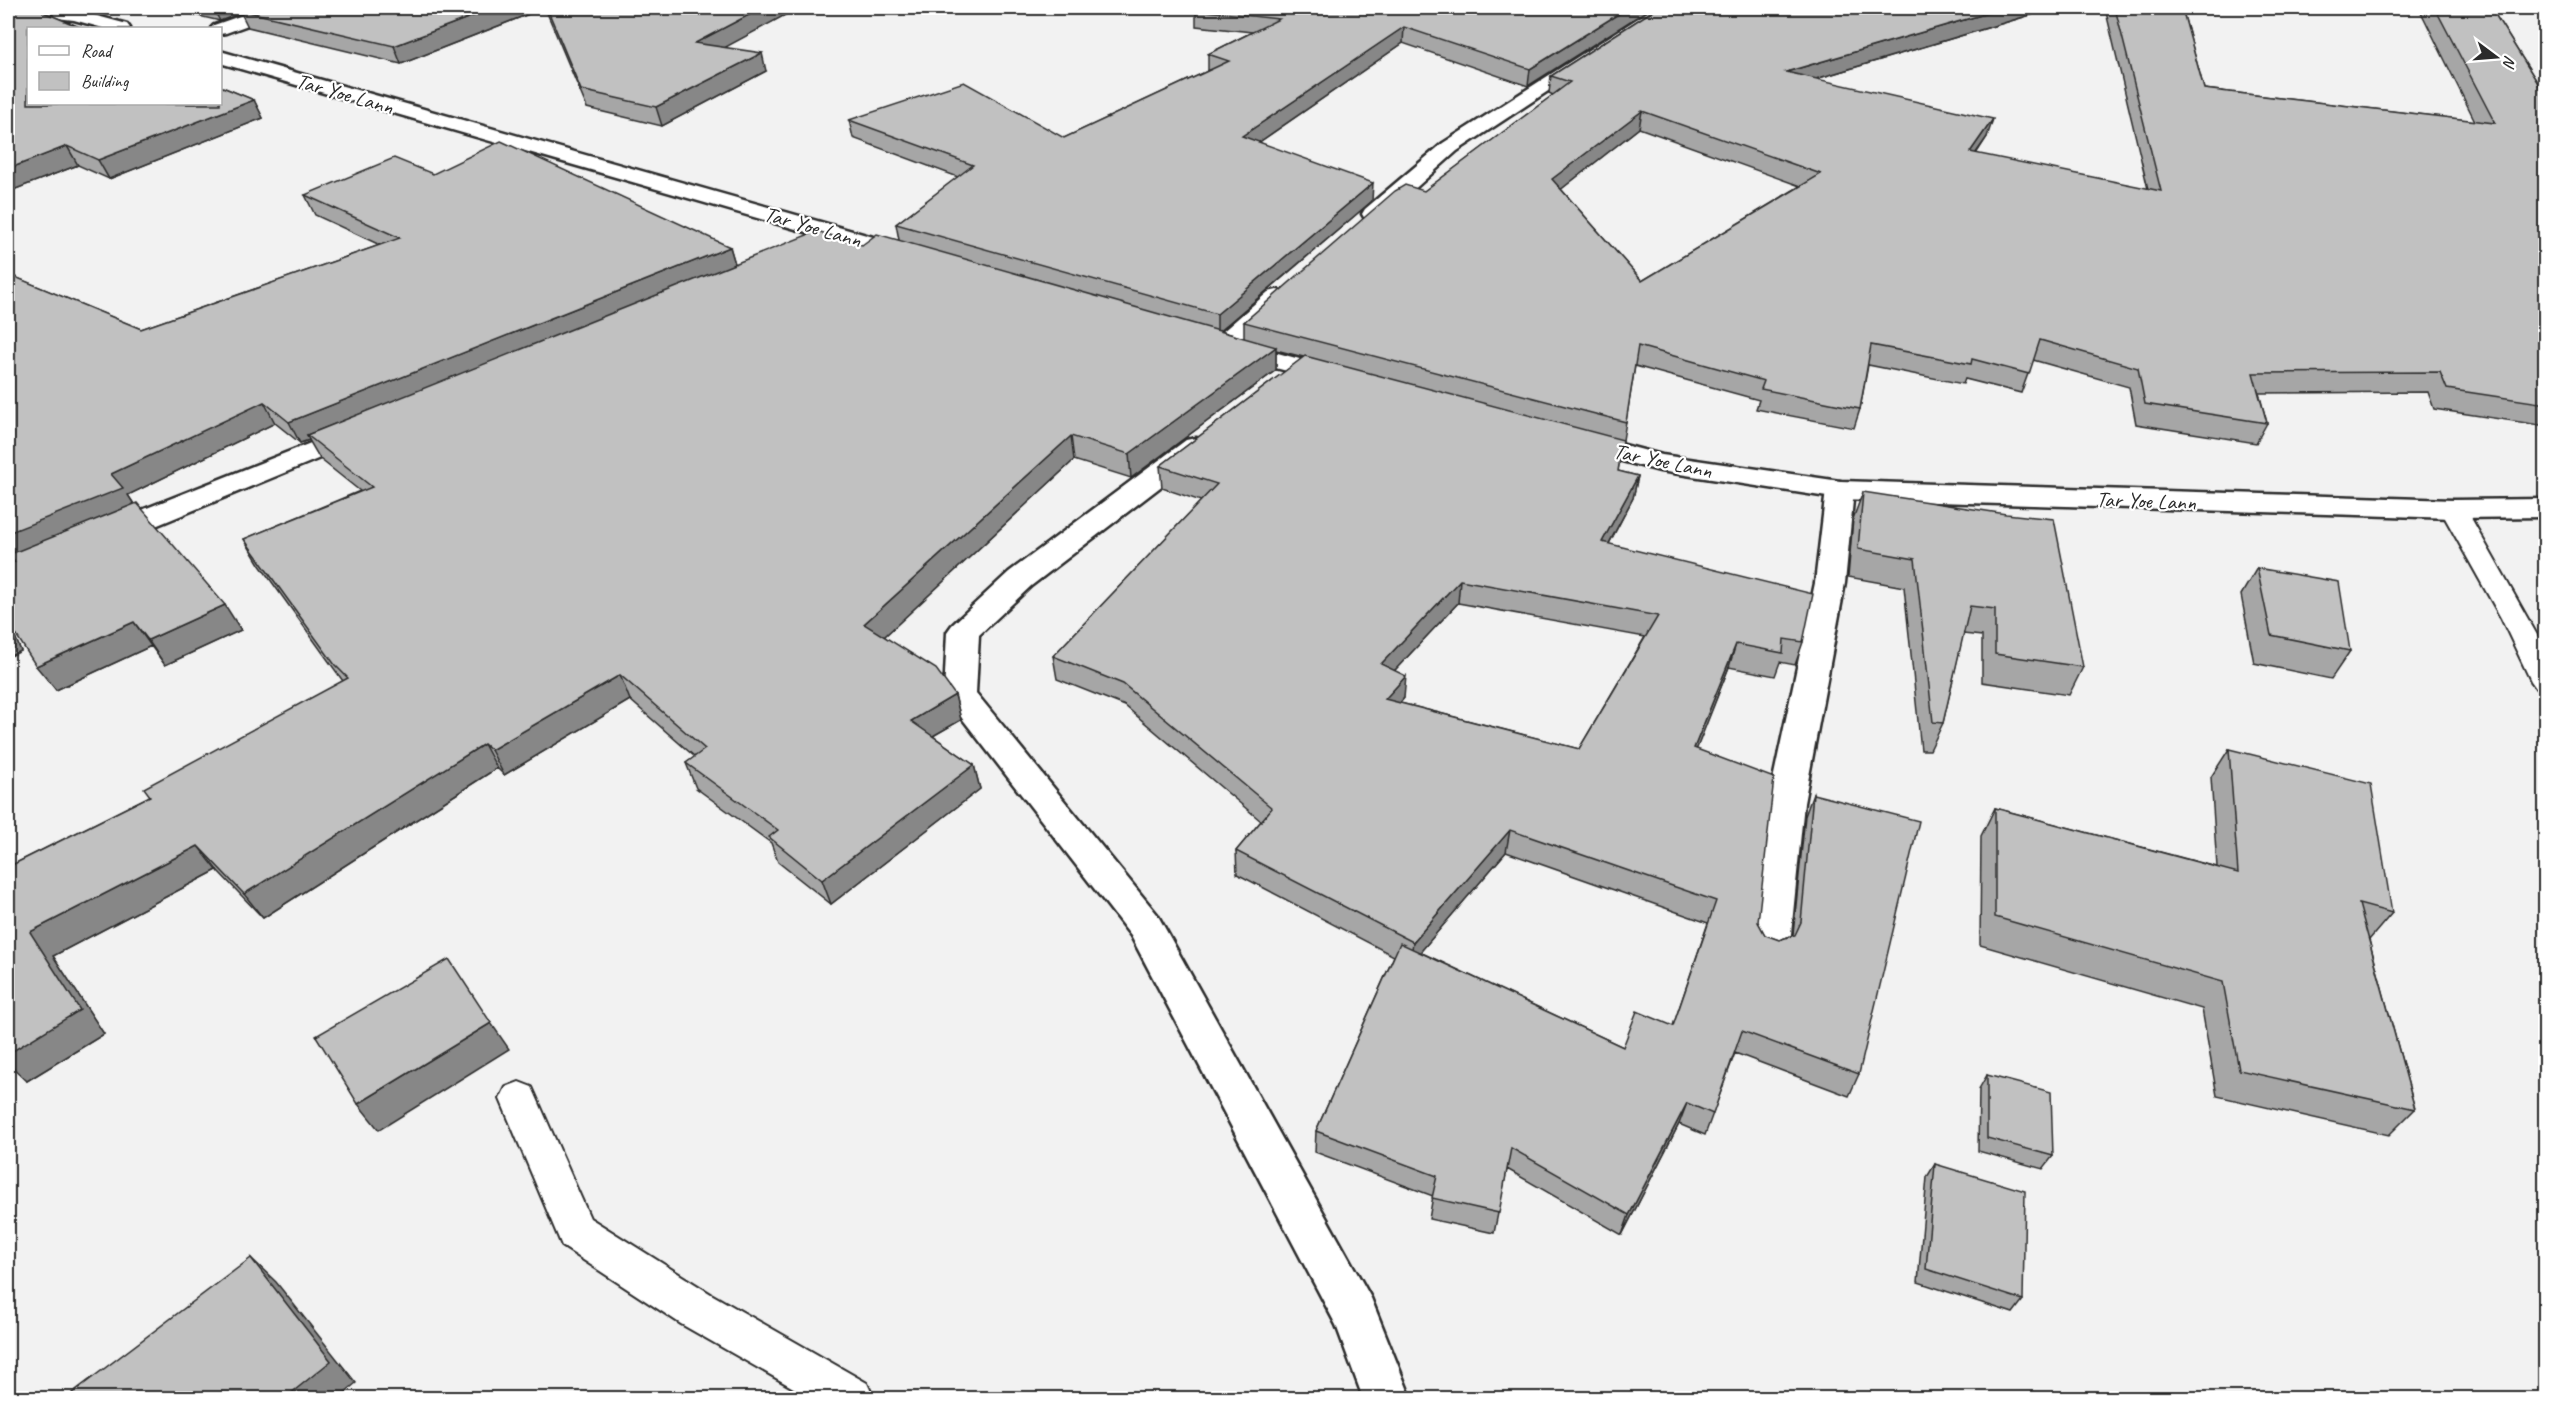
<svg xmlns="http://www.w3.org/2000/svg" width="2553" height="1406" viewBox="0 0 2553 1406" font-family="Caveat,sans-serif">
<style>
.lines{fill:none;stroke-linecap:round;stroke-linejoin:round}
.lane-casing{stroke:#2b2b2b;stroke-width:4}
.street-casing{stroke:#2b2b2b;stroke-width:5}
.secondary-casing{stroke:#2b2b2b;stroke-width:5}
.lane{fill:#fff;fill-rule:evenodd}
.street{fill:#fff;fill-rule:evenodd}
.secondary{fill:#fff;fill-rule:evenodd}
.wall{fill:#a6a6a6;stroke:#2b2b2b;stroke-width:1.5;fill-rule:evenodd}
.shaded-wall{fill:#878787;stroke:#2b2b2b;stroke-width:1.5}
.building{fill:#c1c1c1;stroke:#2b2b2b;stroke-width:1.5;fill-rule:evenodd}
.labels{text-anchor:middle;stroke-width:4.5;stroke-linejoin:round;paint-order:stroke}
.far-street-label{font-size:22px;fill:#2b2b2b;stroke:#fff}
</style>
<rect width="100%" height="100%" fill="#f2f2f2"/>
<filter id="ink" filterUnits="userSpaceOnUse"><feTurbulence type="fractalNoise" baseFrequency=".0167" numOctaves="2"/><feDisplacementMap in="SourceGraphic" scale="12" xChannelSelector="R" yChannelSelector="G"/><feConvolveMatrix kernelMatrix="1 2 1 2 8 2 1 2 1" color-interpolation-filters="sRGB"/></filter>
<g filter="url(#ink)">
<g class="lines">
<!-- lane casing -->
<g class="lane-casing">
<g id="lane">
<polygon points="2453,501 2462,503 2466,509 2546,651 2546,691 2536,688 2531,681 2501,618 2440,509 2444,503"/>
<polygon points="519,1082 532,1087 590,1218 711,1294 867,1383 874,1398 811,1398 681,1324 562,1246 500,1099 506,1087"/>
</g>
</g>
<!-- street casing -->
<g class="street-casing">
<g id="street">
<polygon points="263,8 287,8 284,12 226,33 220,34 220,28 211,28 214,25"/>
<polygon points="1654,8 1674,8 1457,151 1381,219 1365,219 1362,214 1365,209 1443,143"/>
<polygon points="1277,290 1286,292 1289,297 1286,302 1231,350 1222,353 1213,350 1209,345 1213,340 1268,292"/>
<polygon points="356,425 366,427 370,433 366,439 119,541 109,543 99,541 94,534 99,527"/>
<polygon points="1196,438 1206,440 1210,446 1206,452 1031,586 979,635 976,693 1157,914 1371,1298 1411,1398 1363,1398 1336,1325 1131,936 944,695 947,632 952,625 1009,572 1186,440"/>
<polygon points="1840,481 1850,484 1854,490 1845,583 1804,803 1790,944 1785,955 1771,960 1757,955 1752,944 1768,803 1815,583 1826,490 1830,484"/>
</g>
</g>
<!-- secondary casing -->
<g class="secondary-casing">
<g id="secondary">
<polygon points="8,8 75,10 127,24 130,28 103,28 74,20 13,13 8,12"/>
<polygon points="220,51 919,250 923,255 919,260 903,260 220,63"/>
<polygon points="1234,341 1347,372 1351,377 1347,382 1338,385 1225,354 1221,349 1225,344"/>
<polygon points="1579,433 1662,455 1840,481 2453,500 2546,499 2546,517 2453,518 1840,499 1660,471 1569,447 1565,441 1569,435"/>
</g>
</g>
<!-- lane -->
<use href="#lane" class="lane"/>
<!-- street -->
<use href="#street" class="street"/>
<!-- secondary -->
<use href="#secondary" class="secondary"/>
</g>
<!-- wall -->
<g class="wall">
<polygon points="8,8 49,8 53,16 254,100 263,118 109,179 78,165 8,192"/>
<polygon points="165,8 544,8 401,64 248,27 241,13 220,21"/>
<polygon points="545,8 798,8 724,47 766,71 662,126 587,108"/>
<path d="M1198,8H1651L1528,86L1403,43L1259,142L1372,201L1220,331L1244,338V322L1424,191L1553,95L1549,93L1551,76L1657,8H2054L1816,79L1987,137L1976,154L2148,189L2105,8H2182L2204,89L2475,121L2419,8H2491L2546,96V426L2434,409L2428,392L2259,393L2267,423L2256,443L2136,424L2129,387L2033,360L2021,393L1965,379L1963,384L1868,365L1860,409L1854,428L1756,409L1759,400L1635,366L1618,471L1638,476L1633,498L1609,544L1803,642L1795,665L1780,662L1775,676L1729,667L1696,749L1758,922L1765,935L1779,940L1793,935L1805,816L1813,794L1859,1074L1849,1096L1735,1053L1705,1135L1679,1124L1622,1235L1507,1169L1494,1233L1429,1219L1433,1196L1315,1152L1316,1131L1394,956L1237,874L1236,851L1261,821L1125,706L1057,679L1053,656L1201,501L1162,488L1160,466L1304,357L1276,350V370L1131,478L1074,460L884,636L955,695L961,720L933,736L974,765L980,789L831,904L778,862L771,843L696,788L686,763L695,757L630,700L504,775L497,768L263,918L217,870L53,956L104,1034L27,1081L8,867L150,796L343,681L259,564L244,539L360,491L320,459L309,440L300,443L275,423L128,495L134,504L241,630L165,665L151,646L56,690L9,624L21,651L8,657V565L14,563L12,560L8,561V274L141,329L380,245L315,215L305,195L433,174L730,247L735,264L899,240L896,224L958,177L853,138L849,120L1064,138L1208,71V54L1252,32L1196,26V10ZM1639,128L1800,186L1642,281L1561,189ZM1458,603L1645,637L1579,749L1400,703L1404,698L1395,670ZM1506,852L1708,923L1673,1026L1623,1047L1420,952Z"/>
<polygon points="1863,492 2083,667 2069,695 1982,682 1982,636 1963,634 1943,723 1930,750 1921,750 1904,587 1848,577 1853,519"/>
<polygon points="2257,568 2350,651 2331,679 2254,663 2241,595"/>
<polygon points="2229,749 2392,913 2369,940 2415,1109 2389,1135 2217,1096 2202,1009 1980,945 1981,836 1995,808 2217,867 2211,777"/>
<polygon points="1987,1075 2053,1156 2043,1169 1978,1151 1979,1089"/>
<polygon points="1935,1164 2023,1300 2013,1313 1918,1282 1927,1177"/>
</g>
<!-- shaded-wall -->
<g class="shaded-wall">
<polygon points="44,8 49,8 56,20 43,12"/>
<polygon points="213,8 258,8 240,10 241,13 220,21"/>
<polygon points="494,8 544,8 401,64 394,46"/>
<polygon points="762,8 798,8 700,61 695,43"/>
<polygon points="1628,8 1651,8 1528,86 1530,69"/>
<polygon points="2005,8 2054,8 1782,89 1786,72"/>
<polygon points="1404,27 1403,43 1242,154 1242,136"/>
<polygon points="762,53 766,71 662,126 656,107"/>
<polygon points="254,100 263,118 109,179 98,160"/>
<polygon points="1642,111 1639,128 1550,198 1552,179"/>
<polygon points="1993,119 1987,137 1964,170 1970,152"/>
<polygon points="67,146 78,165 8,192 8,169"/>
<polygon points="1373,183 1372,201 1217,333 1217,314"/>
<polygon points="730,247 736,267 307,435 309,440 300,443 289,422"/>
<polygon points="1276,347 1276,370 1131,478 1129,454"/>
<polygon points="264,402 275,423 128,495 137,509 8,555 12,560 8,562 8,533 111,474"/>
<polygon points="1071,436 1074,460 871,649 864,624"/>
<polygon points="1638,476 1633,498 1598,564 1602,542"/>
<polygon points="1460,580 1458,603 1379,687 1381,664"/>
<polygon points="225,605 241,630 165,665 148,640"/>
<polygon points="8,620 21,651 8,657"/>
<polygon points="134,622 151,646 56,690 36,666"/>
<polygon points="1736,644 1729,667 1688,771 1694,748"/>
<polygon points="620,675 630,700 504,775 491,750"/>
<polygon points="1406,676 1404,698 1383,722 1385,699"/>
<polygon points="955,695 961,720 917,745 911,721"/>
<polygon points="484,744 497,768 263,918 244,894"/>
<polygon points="974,765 980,789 831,904 822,880"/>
<polygon points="1510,830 1506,852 1410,964 1413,942"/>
<polygon points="198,846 217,870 53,956 104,1034 27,1081 8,1063 8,1054 30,932"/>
<polygon points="491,1023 509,1049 379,1130 358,1104"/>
<polygon points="1687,1103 1679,1124 1622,1235 1629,1215"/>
<polygon points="251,1258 276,1282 356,1383 338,1398 285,1398"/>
</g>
<!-- building -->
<g class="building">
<polygon points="8,8 44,8 43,12 82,28 28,28 28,104 220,104 220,86 254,100 98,160 67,146 8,169"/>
<polygon points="247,8 494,8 394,46 240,10"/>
<polygon points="547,8 762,8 695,43 762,53 656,107 581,90"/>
<polygon points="1198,8 1628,8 1530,69 1404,27 1242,136 1373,183 1217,314 896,224 973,165 849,120 964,82 1064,138 1229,61 1208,54 1279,19 1196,10"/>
<path d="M1657,8H2005L1786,72L1993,119L1970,152L2161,191L2115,8H2182L2204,89L2495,123L2435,8H2491L2546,96V404L2447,389L2440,372L2253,373L2267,423L2145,404L2138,368L2040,340L2029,374L1972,359L1971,364L1871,345L1860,409L1761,389L1764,381L1638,346L1626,422L1244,322L1395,191L1405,185L1424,191L1570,82L1551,76ZM1642,111L1821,174L1642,281L1552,179Z"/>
<polygon points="501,141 730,247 289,422 264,402 111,474 123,488 8,533 8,274 141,329 400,238 305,195 394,158 433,174"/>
<polygon points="817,231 862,245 877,234 1276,347 1129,454 1071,436 864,624 936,669 955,695 911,721 974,765 822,880 769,837 778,830 686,763 705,749 620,675 491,750 484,744 244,894 198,846 30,932 80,1010 8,1054 8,867 150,796 144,788 348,678 335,665 244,539 372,487 307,435"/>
<path d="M1305,356L1623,440L1618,471L1638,476L1602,542L1813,594L1803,642L1784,639L1783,653L1736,644L1694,748L1774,778L1758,922L1765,935L1779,940L1795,935L1801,922L1813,794L1919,821L1859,1074L1742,1031L1713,1114L1687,1103L1629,1215L1511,1148L1499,1213L1432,1198L1437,1176L1316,1131L1400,943L1623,1047L1637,1011L1673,1026L1716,901L1510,830L1413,942L1236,851L1272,808L1123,684L1053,656L1217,484L1160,466ZM1460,580L1658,616L1579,749L1385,699L1406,676L1381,664Z"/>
<polygon points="1863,492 2006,514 2054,519 2083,667 1995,654 1995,609 1970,606 1943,723 1933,722 1915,559 1858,549"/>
<polygon points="137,503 225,605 148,640 134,622 36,666 8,622 8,565 15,562 8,555"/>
<polygon points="2257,568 2339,582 2350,651 2271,635"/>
<polygon points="2229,749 2371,784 2392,913 2359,904 2415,1109 2239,1070 2223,982 1995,917 1995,808 2238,873"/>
<polygon points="449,959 491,1023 358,1104 316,1036"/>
<polygon points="1987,1075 2051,1092 2053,1156 1987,1138"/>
<polygon points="1935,1164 2025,1191 2023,1300 1926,1269"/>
<polygon points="251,1258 331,1361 285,1398 75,1398 72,1393"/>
</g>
</g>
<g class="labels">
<!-- far-street labels -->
<g class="far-street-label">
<text transform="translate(345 93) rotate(16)" y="8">Tar Yoe Lann</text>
<text transform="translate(813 226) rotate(16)" y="8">Tar Yoe Lann</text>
<text transform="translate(1663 460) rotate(12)" y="8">Tar Yoe Lann</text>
<text transform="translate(2146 500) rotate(2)" y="8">Tar Yoe Lann</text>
</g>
</g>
<!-- margin -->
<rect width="2553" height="1406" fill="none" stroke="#fff" stroke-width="30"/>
<rect x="15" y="15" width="2523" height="1376" fill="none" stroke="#2b2b2b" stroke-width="2" filter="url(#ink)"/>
<!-- legend -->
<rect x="27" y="27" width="195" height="78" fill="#ffffff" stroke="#aaaaaa" stroke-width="1.5"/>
<rect x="39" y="46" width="30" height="9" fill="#ffffff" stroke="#aaaaaa" stroke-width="1.5"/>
<text x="81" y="57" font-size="18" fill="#2b2b2b">Road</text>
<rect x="39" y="72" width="30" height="18" fill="#c1c1c1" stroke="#aaaaaa" stroke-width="1.5"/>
<text x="81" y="87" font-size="18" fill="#2b2b2b">Building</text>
<!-- north arrow -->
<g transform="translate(2496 57) rotate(106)" stroke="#ffffff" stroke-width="4.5" paint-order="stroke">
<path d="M0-4.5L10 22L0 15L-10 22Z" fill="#2b2b2b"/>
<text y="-9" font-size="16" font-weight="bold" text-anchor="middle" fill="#2b2b2b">N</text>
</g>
</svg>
